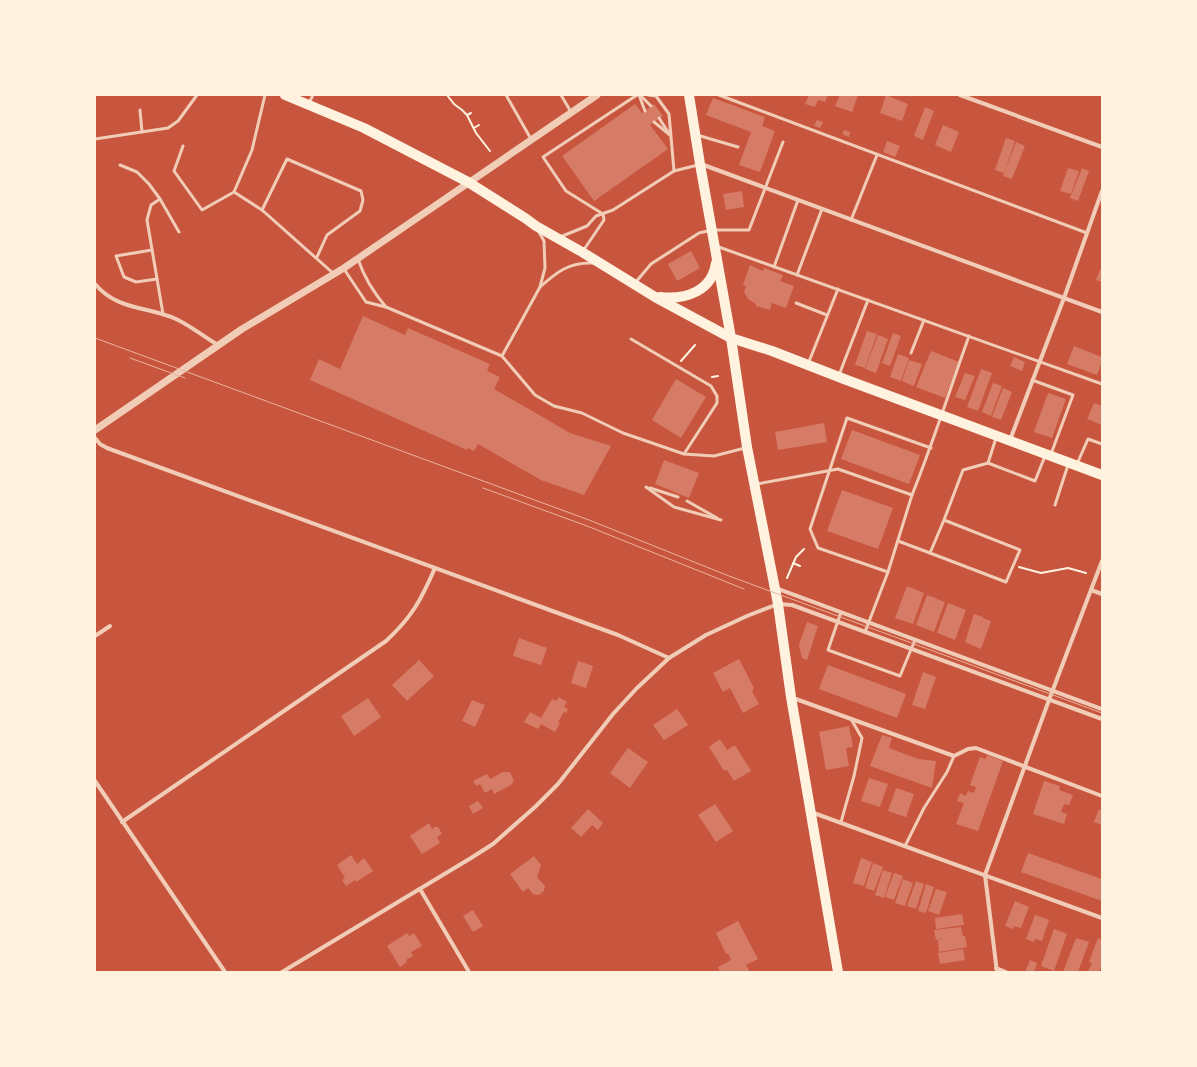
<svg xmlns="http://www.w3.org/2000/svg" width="1197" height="1067" viewBox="0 0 1197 1067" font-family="Spectral,serif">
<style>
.building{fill:#d67c66}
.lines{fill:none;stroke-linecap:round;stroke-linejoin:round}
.path{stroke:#fff3e0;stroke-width:2}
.service{stroke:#f1ccb7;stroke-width:3}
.minor{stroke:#f1ccb7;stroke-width:4}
.tertiary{stroke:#f1ccb7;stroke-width:7}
.primary{stroke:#fff3e0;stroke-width:10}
.tram{stroke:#e9b49f;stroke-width:1}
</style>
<rect width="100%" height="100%" fill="#c8553d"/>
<!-- building -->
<g class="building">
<polygon points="809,95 828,95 825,102 818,100 815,107 805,104"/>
<polygon points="840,95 858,95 852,112 835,106"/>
<polygon points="886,95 908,104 902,121 880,113"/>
<polygon points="713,98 765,117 762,126 775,131 760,172 739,165 751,132 706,115"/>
<polygon points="635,104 642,113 654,104 663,116 650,125 668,149 594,201 562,156"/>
<polygon points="925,107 934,111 923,140 914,136"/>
<polygon points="817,120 823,122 820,128 814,126"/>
<polygon points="943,125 959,132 951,152 935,145"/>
<polygon points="844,130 850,132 849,137 842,134"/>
<polygon points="1006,138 1015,141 1004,173 995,170"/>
<polygon points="887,141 900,146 895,157 883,152"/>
<polygon points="1016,142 1025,146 1012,179 1003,176"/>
<polygon points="1068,168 1079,171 1071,194 1060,191"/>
<polygon points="1082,168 1089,171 1078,201 1070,198"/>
<polygon points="742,191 744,207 726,210 723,194"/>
<polygon points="691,251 700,268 677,281 668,264"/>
<polygon points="750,265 763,271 764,268 783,275 780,281 794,286 786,308 772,303 770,310 756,306 756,304 748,299 744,292 746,286 743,285"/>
<polygon points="1102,265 1102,282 1096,280"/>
<polygon points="363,316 405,335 408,328 490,364 487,371 500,377 494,389 570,433 611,446 584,495 541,480 478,444 474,451 468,448 467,450 310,380 319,359 340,369"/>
<polygon points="867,331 877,334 865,368 855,365"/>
<polygon points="893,333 901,336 890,366 882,363"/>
<polygon points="878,335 888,339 876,373 865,369"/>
<polygon points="1074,346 1102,357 1102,361 1097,375 1067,364"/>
<polygon points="931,351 959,362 945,398 916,387"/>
<polygon points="898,354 909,358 901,381 890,377"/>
<polygon points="1014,357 1025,362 1022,371 1010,366"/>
<polygon points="909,360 922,364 914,386 902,381"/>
<polygon points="981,369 992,373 978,411 967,407"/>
<polygon points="965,373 975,376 965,400 955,397"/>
<polygon points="676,379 706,397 681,438 652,420"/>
<polygon points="993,383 1002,386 991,416 982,412"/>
<polygon points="1003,388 1012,392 1001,420 992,417"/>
<polygon points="1048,393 1066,399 1052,438 1034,432"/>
<polygon points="1094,403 1102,406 1102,425 1087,419"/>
<polygon points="824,423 827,442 778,450 775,432"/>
<polygon points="852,430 920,455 909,484 841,459"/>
<polygon points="664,460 699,473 689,498 655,484"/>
<polygon points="842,490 893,508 878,549 827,531"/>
<polygon points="907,586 924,593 913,624 904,621 906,614 904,621 895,618"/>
<polygon points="927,595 936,598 933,606 936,599 945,602 934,632 916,625"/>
<polygon points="948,603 966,610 955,640 937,633"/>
<polygon points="974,614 983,617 978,630 983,618 991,621 981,649 965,642"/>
<polygon points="807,622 818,626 807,660 802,658 799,645"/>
<polygon points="519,638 547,648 541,665 513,656"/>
<polygon points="739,659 754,688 752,691 759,704 743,713 730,688 723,692 713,673"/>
<polygon points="419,660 434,676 407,701 392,685"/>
<polygon points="578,661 593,666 586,688 571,683"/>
<polygon points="828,665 906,694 897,718 819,689"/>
<polygon points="923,672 936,677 925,709 912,705"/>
<polygon points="559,697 567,702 564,707 568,709 566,713 564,712 558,722 560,723 555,732 541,724 538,729 524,722 530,712 541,718 552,699 556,701"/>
<polygon points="368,698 381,717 354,736 341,716"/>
<polygon points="472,700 485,705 475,727 462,721"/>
<polygon points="677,709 688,725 664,740 653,725"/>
<polygon points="849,726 853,747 846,748 849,766 826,770 819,732"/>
<polygon points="882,735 892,738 889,748 918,759 936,761 932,788 870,766"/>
<polygon points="720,739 727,750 735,745 751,771 734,781 727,770 724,771 709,747"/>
<polygon points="628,748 648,762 630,788 610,773"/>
<polygon points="987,755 1003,761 978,831 956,824 964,803 957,801 960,793 966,796 968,791 974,793 976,787 970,785 980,757 986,759"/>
<polygon points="503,772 510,772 514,781 511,785 494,794 492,789 485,793 480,784 476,786 473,781 487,774 490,779"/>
<polygon points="869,778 888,784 880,807 861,801"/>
<polygon points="1044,781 1060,786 1059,790 1073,795 1069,805 1064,804 1061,812 1067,814 1064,824 1033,814"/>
<polygon points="896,788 914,794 906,817 888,811"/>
<polygon points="478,801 483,808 473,814 469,806"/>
<polygon points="715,804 733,831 716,842 698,815"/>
<polygon points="588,809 603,823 598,830 592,825 581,837 571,828"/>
<polygon points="1099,809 1102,811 1102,825 1094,822"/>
<polygon points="429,823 432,829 435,827 438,827 442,834 437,837 440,843 422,854 410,836"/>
<polygon points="1028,853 1102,879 1102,901 1021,872"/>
<polygon points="351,855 357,864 364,858 373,871 356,882 355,880 346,886 342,880 345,878 337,865"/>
<polygon points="534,856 541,865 537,877 545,886 544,891 539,895 533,894 528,888 523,892 510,874"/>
<polygon points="861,858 872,862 864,886 853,883"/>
<polygon points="873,863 883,867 874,891 865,888"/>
<polygon points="883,870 892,873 884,898 875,895"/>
<polygon points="894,873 903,876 894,900 885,897"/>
<polygon points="903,879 913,883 905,906 895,903"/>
<polygon points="916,881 924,884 916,909 907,906"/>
<polygon points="926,884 934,887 926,913 918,911"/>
<polygon points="936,889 947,892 939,915 928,911"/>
<polygon points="1015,901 1029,907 1021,928 1014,926 1013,929 1005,926"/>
<polygon points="473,910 483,926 473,932 463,916"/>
<polygon points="962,914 964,925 936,929 935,918"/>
<polygon points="1035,915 1049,920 1042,941 1035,939 1034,942 1026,939"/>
<polygon points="738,921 758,959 746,965 750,972 720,972 718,967 731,960 728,953 726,954 716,933"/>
<polygon points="961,927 963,936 965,936 967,947 939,952 938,940 943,939 936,940 934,930"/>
<polygon points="1054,929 1067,934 1054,971 1041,966"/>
<polygon points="407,933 409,936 414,933 422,946 411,952 413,956 406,960 407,962 400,967 387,946"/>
<polygon points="1076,938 1089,942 1078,972 1063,972"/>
<polygon points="1098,938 1102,940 1102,964 1099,972 1091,972 1088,971 1092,963 1089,962"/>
<polygon points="963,949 965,960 940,964 938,953"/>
<polygon points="1030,960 1037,963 1034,972 1025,972"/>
</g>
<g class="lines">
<!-- path -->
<g class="path">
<polyline points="447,95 454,104 462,110 467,115 476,133 490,151"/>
<polyline points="467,115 471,113"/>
<polyline points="474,128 479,125"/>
<polyline points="681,361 695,345"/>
<polyline points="712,377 718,376"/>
<polyline points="793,563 800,566"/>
<polyline points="1019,567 1041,573 1068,568 1086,573"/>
<polyline points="787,578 796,557 804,549"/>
</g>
<!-- service -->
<g class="service">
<polyline points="506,95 531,139"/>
<polyline points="561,95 571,112"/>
<polyline points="639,95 645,111"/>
<polyline points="640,95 651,106"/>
<polyline points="648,95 656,96 669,114 674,171"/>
<polyline points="719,95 1087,233"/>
<polyline points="309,103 313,95"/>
<polyline points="140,110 142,132"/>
<polyline points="659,118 668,132"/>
<polyline points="654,122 670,135"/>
<polyline points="697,135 738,147"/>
<polyline points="95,139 168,128 178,121 197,95"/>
<polyline points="183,146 174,171 202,210 234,192 262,210"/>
<polyline points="120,165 137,172 149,184 160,199"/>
<polyline points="234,192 252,150 265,95"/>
<polyline points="603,214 566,191 543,157 637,95"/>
<polyline points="851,220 877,155"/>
<polyline points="560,237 587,226 596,216 613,210 674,171 698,165"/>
<polyline points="716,246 1102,384"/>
<polyline points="152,250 116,256 124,277 136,282 157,279"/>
<polyline points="583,251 604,220 603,214"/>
<polyline points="317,257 327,235 360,211 363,200 361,191 287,159 262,210 334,274"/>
<path d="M358,259C364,277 373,292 386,307"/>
<polyline points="774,267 798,200"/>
<polyline points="344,269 366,302 386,307 502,356 535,395 554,406 582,413 623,433 684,454 714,456 745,448"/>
<polyline points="797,275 822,209"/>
<polyline points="635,283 651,264 699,233 712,230 749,230 783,142"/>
<path d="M540,287C557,272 569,262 593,263"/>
<polyline points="796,303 827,315"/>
<polyline points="163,314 147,220 151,205 160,199 179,232"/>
<polyline points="631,339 711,386 717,396 717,403 684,454"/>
<polyline points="911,353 924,320"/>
<polyline points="502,356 540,287 545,268 544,241 539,232"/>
<polyline points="808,364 838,289"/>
<polyline points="839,375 868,300"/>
<polyline points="1032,380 1073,395 1051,454"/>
<polyline points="988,463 1035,481 1045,456"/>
<polyline points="1077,464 1088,439 1102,444"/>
<polyline points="757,484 838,469 912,495 888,572 865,632"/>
<polyline points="646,487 674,507 721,520"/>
<polyline points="650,488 678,497"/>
<path d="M912,495C933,443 950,389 969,336"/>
<polyline points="687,501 717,518"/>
<polyline points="1055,505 1068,465"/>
<polyline points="944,520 930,553 1006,582 1020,550 944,520 963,470 988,463 996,438"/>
<polyline points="898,541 930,553"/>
<polyline points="888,572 818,548 810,529 847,418 931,448"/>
<polyline points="841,612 828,650 900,676 915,640"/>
<polyline points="841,822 854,776 862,738 851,719"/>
<polyline points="905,846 924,808 947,772 954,756"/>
</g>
<!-- minor -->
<g class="minor">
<polyline points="960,95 1102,147"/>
<polyline points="701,164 1102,312"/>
<path d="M95,284C118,311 147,306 176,319C191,326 204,337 218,345"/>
<polyline points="95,438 100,444 107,448 618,635 669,658"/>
<polyline points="1010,440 1064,298 1102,191"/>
<polyline points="776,588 1102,709"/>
<polyline points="1091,590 1102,594"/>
<polyline points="95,636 110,626"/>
<polyline points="793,698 954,756 968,749 976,748 1102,796"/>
<polyline points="95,781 225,972"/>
<polyline points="811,812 1102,918"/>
<path d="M122,822L386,641C412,617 421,600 435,568"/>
<polyline points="420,889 469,972"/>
<polyline points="996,968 1006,972"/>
<polyline points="282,972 471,858 493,844 535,807 558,784 613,714 637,688 669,658 706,635 747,616 778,604 792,605 1102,719"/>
<polyline points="997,972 985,875 1049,700 1102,561"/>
</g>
<!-- tertiary -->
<polyline class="tertiary" points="95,430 242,329 344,268 597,95"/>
<!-- primary -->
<g class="primary">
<polyline points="285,95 364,128 468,182 525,218 536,226 582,252 655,297 731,338 772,351 844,379 1102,475"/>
<polyline points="689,95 700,164 731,338 747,447 778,604 791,697 838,972"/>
<path d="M660,297C686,300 712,291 716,263"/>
</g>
<!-- tram -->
<g class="tram">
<polyline points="95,338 589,520 729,576 1102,713"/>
<polyline points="130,358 185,378"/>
<polyline points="483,488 587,526 744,589"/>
</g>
</g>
<!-- border -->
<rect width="1197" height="1067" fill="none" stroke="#fff3e0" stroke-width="192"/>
</svg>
